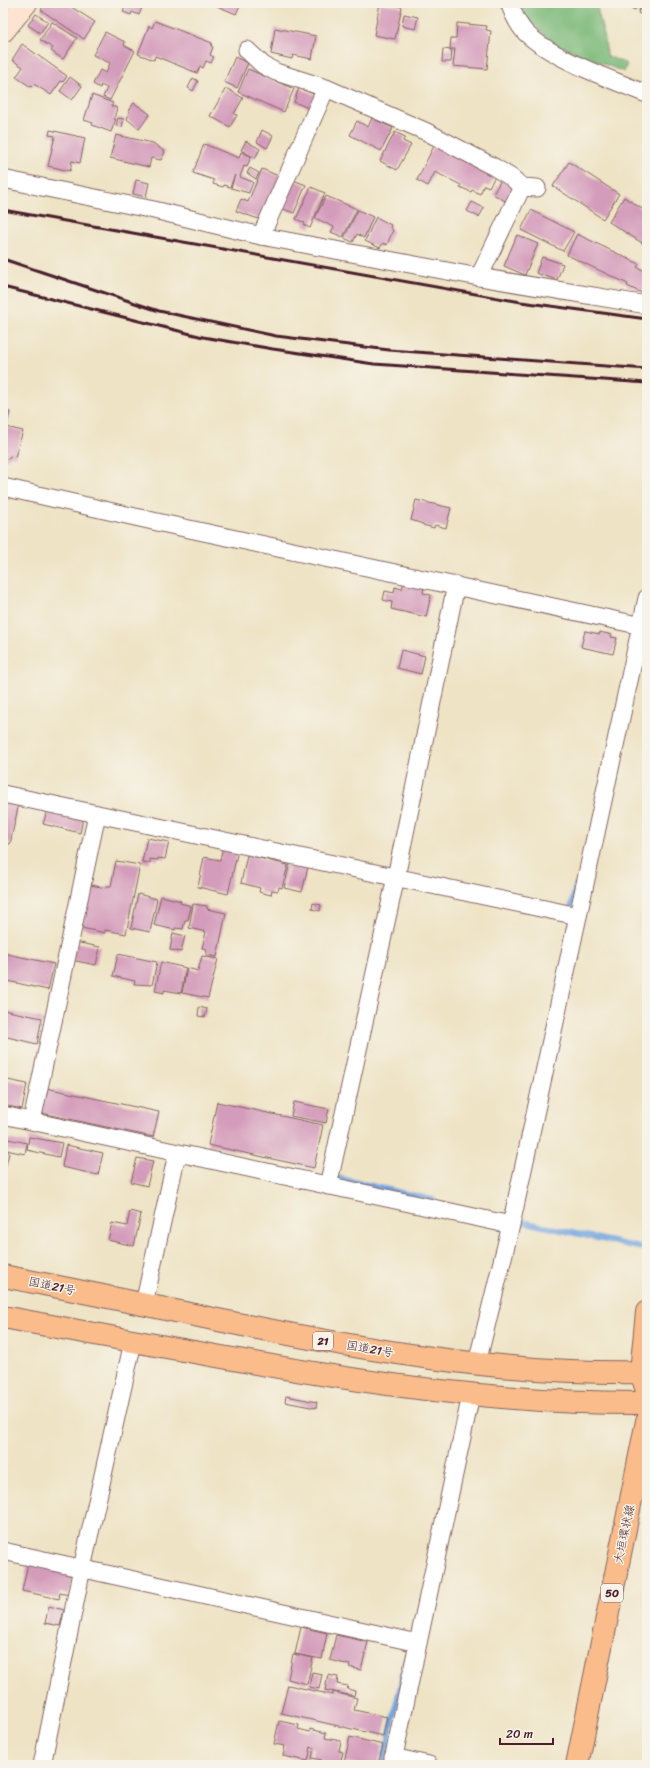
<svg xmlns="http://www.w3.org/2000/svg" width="650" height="1768" viewBox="0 0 650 1768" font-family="Sriracha,'Klee One',sans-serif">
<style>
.forest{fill:#7cb979;stroke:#636c52}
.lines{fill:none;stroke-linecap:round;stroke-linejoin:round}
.stream{stroke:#75a5df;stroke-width:5.5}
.building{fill:#d49cbb}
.minor-casing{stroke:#836461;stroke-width:19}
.secondary-casing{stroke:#836461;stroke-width:24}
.primary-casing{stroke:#836461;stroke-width:24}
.trunk-casing{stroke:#836461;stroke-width:24}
.motorway-casing{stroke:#836461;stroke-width:24}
.minor{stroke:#fff;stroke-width:17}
.secondary{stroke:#fde4d0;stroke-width:22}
.primary{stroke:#f9bc8a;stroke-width:22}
.trunk{stroke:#f9bc8a;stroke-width:22}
.motorway{stroke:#f9bc8a;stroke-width:22}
.rail{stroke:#4a1f2b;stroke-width:3}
.labels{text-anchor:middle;stroke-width:3;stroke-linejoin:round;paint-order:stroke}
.shield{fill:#f7f3e8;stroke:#7e5f64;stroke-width:1}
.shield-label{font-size:11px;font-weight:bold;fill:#4a1f2b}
.street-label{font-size:12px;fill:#4a1f2b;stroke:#f7f3e8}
</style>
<rect width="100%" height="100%" fill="#f7f3e8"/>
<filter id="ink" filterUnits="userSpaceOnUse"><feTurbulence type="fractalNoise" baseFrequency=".025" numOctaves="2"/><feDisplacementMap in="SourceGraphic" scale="8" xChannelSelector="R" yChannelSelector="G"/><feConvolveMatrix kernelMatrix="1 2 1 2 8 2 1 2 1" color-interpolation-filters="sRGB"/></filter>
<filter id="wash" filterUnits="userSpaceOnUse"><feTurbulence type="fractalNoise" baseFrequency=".012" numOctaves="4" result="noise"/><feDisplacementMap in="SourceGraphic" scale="16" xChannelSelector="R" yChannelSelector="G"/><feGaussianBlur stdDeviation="0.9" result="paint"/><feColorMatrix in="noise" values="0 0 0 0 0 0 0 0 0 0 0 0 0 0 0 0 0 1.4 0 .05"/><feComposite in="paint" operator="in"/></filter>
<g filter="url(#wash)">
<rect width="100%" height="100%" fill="#eee3c5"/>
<!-- forest -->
<polygon class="forest" points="518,3 596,3 605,41 607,56 627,64 624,72 554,44 521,12"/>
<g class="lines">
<!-- stream -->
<g class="stream">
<polyline points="571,908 576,885"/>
<polyline points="338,1178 433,1200"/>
<polyline points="524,1222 641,1248"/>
<polyline points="383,1765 407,1655"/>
</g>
</g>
<g id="blocks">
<!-- building -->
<g class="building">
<polygon points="45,3 65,3 95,22 84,39 41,10"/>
<polygon points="127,3 144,3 139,15 132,12 131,15 123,12"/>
<polygon points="210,3 241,3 236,14"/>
<polygon points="380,3 402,7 395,39 374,35"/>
<polygon points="619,3 638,3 635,10"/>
<polygon points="642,3 647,5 647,17 638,13"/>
<polygon points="36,14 48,22 40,33 28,25"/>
<polygon points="404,14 418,17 415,29 402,26"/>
<polygon points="155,21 212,43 211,46 213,47 210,55 214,57 211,63 206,61 203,68 200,66 197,73 155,56 154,60 138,54 149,26 152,28"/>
<polygon points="52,22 77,38 63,59 51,51 53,48 40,40"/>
<polygon points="457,23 487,26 486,30 491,31 487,69 453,66 455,49 450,49 451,38 456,38"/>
<polygon points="275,28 316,36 312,59 293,55 292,59 271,54"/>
<polygon points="105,32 125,42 124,45 135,51 110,100 103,97 107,88 101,85 100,88 93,84 100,70 106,73 110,63 93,55"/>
<polygon points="22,44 67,76 63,82 61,81 51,95 34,84 31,87 16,77 23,67 12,60"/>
<polygon points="443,49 452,50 451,62 442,62"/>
<polygon points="235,57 248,63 237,88 224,82"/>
<polygon points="248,69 294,89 284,112 238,92"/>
<polygon points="70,77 82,86 72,100 60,91"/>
<polygon points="193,78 198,81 193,91 188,88"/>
<polygon points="226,88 243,98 234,114 237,115 230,127 210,116"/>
<polygon points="299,88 316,95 311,109 294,102"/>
<polygon points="92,95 113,103 111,106 117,108 114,119 116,119 111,132 92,125 93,123 84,120"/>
<polygon points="134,103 150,114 139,129 127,119 130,109"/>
<polygon points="118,118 124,119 122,127 116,126"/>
<polygon points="372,118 393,128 381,151 350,135 357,121 368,127"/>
<polygon points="50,130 85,138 80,163 72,161 70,171 48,166 55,136 49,135"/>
<polygon points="262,130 273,136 267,148 257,142"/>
<polygon points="395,132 405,137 403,141 411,145 397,170 380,161"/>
<polygon points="116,135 153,143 165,152 161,160 151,158 149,167 110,158"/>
<polygon points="246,141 260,149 255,158 251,156 247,167 244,166 240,177 253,182 249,193 231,188 235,175 230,187 224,185 223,187 213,184 214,180 193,173 204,144 239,158 241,152 251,156 241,150"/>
<polygon points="441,144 496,175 489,187 484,185 480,194 472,190 471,192 460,187 461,185 435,172 428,186 417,180 434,146 439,148"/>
<polygon points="569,162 619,194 603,219 553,186"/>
<polygon points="250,168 259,173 256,179 247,173"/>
<polygon points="262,169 281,177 264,221 236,211 241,199 248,202"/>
<polygon points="136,180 149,183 146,197 133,194"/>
<polygon points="293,180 306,185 294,213 280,208"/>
<polygon points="501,180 515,188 507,202 493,194"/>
<polygon points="311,187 325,193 310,228 304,225 305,223 296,219"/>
<polygon points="326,196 357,209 343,237 331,232 334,227 315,218"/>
<polygon points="624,197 647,212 647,246 609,222"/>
<polygon points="472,202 484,208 479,217 467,211"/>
<polygon points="358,210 373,217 364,238 357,234 353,242 344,238"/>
<polygon points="531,210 574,232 563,251 521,230"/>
<polygon points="376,217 391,225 390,228 393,230 387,245 383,243 380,248 365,241"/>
<polygon points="577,234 639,264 637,267 647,272 647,283 642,293 627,286 628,284 567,255"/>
<polygon points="517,235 538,244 525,275 504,266"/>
<polygon points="542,257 563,264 557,280 536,273"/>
<polygon points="3,410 10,412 6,427 23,431 15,457 10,456 9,459 3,458"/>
<polygon points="416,500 451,508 446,528 435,525 434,528 423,525 423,524 411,520"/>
<polygon points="404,581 424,586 423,593 431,595 426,617 391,609 392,602 383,600 385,591 394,593 395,587 402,589"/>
<polygon points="585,631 600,634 600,632 612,635 611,637 617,638 613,654 581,647"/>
<polygon points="401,650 425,656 421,674 397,668"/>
<polygon points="3,800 19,803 10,844 3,843"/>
<polygon points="47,811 83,819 80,833 43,824"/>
<polygon points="147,838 169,842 165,859 158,858 158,860 150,859 150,863 142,862"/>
<polygon points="223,846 238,850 228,894 198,887 204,857 220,860"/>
<polygon points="247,855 288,865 282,888 279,887 278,891 272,890 271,895 259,892 260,888 241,883"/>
<polygon points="116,861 140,865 126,934 105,930 105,933 82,928 90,885 107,888 107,886 111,886"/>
<polygon points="290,863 308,867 302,892 284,888"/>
<polygon points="138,894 157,899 150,932 131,928"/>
<polygon points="161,896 181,901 180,903 191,906 188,920 185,920 183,929 175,928 175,930 154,925"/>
<polygon points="313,903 321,905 320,911 312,909"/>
<polygon points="193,904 207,906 207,909 226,913 217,957 206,955 207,949 202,948 206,932 189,928"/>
<polygon points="173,933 185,936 181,952 170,950"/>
<polygon points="75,942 100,947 96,965 71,960"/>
<polygon points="3,953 54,964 48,990 3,980"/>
<polygon points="118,954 157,962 152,985 134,984 135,981 113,976"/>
<polygon points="202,956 218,959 208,998 182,993 187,968 198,971"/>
<polygon points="161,962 186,968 181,993 164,990 164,993 155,991"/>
<polygon points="199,1007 207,1009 205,1017 198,1016"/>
<polygon points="3,1010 42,1018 37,1044 3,1036"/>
<polygon points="3,1079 27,1084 22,1109 3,1105"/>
<polygon points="46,1088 159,1112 153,1137 41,1113"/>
<polygon points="217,1102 323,1125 314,1168 208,1145"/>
<polygon points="294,1102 329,1109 326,1123 291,1116"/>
<polygon points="29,1137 62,1143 59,1157 27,1150"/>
<polygon points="8,1139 27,1143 25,1154 6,1150"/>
<polygon points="66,1145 103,1153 98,1175 62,1167"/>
<polygon points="3,1151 9,1153 5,1170 3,1170"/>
<polygon points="137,1158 153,1161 147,1186 131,1182"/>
<polygon points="130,1211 141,1214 134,1246 108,1240 112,1223 127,1226"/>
<polygon points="286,1396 317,1402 316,1408 285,1402"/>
<polygon points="28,1563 66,1572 66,1574 73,1576 69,1595 60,1593 59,1599 22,1591"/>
<polygon points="49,1606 64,1610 60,1626 45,1623"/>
<polygon points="301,1627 327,1633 322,1659 295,1654"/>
<polygon points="336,1635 368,1642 361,1670 349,1667 350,1665 330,1660"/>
<polygon points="293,1654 313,1658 307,1684 288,1679"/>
<polygon points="312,1672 322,1674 319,1689 309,1687"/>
<polygon points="328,1675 338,1677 337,1684 348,1686 347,1689 355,1691 354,1696 325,1690"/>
<polygon points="288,1685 333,1695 333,1692 357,1698 354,1710 387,1717 383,1736 281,1713"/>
<polygon points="279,1721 299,1725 298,1729 310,1732 310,1729 326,1733 325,1738 341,1741 339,1751 343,1752 340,1765 321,1765 322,1760 312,1758 314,1748 311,1747 308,1761 283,1756 285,1746 274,1744"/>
<polygon points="350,1737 383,1745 378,1765 358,1765 344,1762"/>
</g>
</g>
</g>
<g filter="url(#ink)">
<use href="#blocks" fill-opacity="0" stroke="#836461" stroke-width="1"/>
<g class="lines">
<!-- minor casing -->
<g class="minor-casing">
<g id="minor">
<path d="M509,3C514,15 518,26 528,35C556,60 612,80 647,94"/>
<polyline points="247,50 263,65 276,72 326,88 427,132 494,167 512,178 522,187 537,188"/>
<polyline points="3,179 154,210 261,236 479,277 647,305"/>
<polyline points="261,236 326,88"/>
<polyline points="479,277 522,187"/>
<polyline points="3,487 166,524 647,627"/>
<polyline points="3,794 578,916"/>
<polyline points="3,1115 511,1225"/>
<polyline points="32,1121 97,814"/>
<polyline points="328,1186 396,877 456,585"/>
<polyline points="144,1304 177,1154"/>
<polyline points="477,1363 511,1225 647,598"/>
<polyline points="3,1551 418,1643"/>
<polyline points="393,1757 429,1765"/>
<polyline points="42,1765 82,1568 133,1342"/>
<polyline points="392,1765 471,1395"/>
</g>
</g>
<!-- secondary casing -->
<g class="secondary-casing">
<polyline id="secondary" points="3,31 26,3"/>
</g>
<!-- primary casing -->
<g class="primary-casing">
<polyline id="primary" points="577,1765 647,1421"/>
</g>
<!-- trunk casing -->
<g class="trunk-casing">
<g id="trunk">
<path d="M3,1276C75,1290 147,1305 218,1320C359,1349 503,1375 647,1372"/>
<path d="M3,1317C83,1332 164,1347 244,1361C377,1385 512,1404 647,1403"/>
</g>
</g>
<!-- motorway casing -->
<g class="motorway-casing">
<polyline id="motorway" points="647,1312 641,1372 647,1391"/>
</g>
<!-- minor -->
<use href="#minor" class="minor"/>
<!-- secondary -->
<use href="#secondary" class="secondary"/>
<!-- primary -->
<use href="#primary" class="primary"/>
<!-- trunk -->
<use href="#trunk" class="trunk"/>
<!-- motorway -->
<use href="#motorway" class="motorway"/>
<!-- rail -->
<g class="rail">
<polyline points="3,210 521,302 647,319"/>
<polyline points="3,259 159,311 276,336 389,350 647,369"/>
<polyline points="3,287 203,337 273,349 374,364 647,383"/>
</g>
</g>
</g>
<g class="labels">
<!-- shield labels -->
<g class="shield">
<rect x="313" y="1332" width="20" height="18" rx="3"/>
<rect x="601" y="1584" width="22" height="18" rx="3"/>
</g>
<g class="shield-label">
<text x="323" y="1345">21</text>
<text x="612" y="1597">50</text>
</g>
<!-- street labels -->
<g class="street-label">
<text transform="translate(52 1286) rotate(12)" y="4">国道21号</text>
<text transform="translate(370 1349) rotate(10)" y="4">国道21号</text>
<text transform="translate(624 1534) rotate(-78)" y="4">大垣環状線</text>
</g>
</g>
<!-- margin -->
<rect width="650" height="1768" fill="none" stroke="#f7f3e8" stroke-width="16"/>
<!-- scale -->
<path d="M500 1738v6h53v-6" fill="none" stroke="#4a1f2b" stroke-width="2"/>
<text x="506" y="1738" font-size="12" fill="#4a1f2b" stroke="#f7f3e8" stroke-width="3" paint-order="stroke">20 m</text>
</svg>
